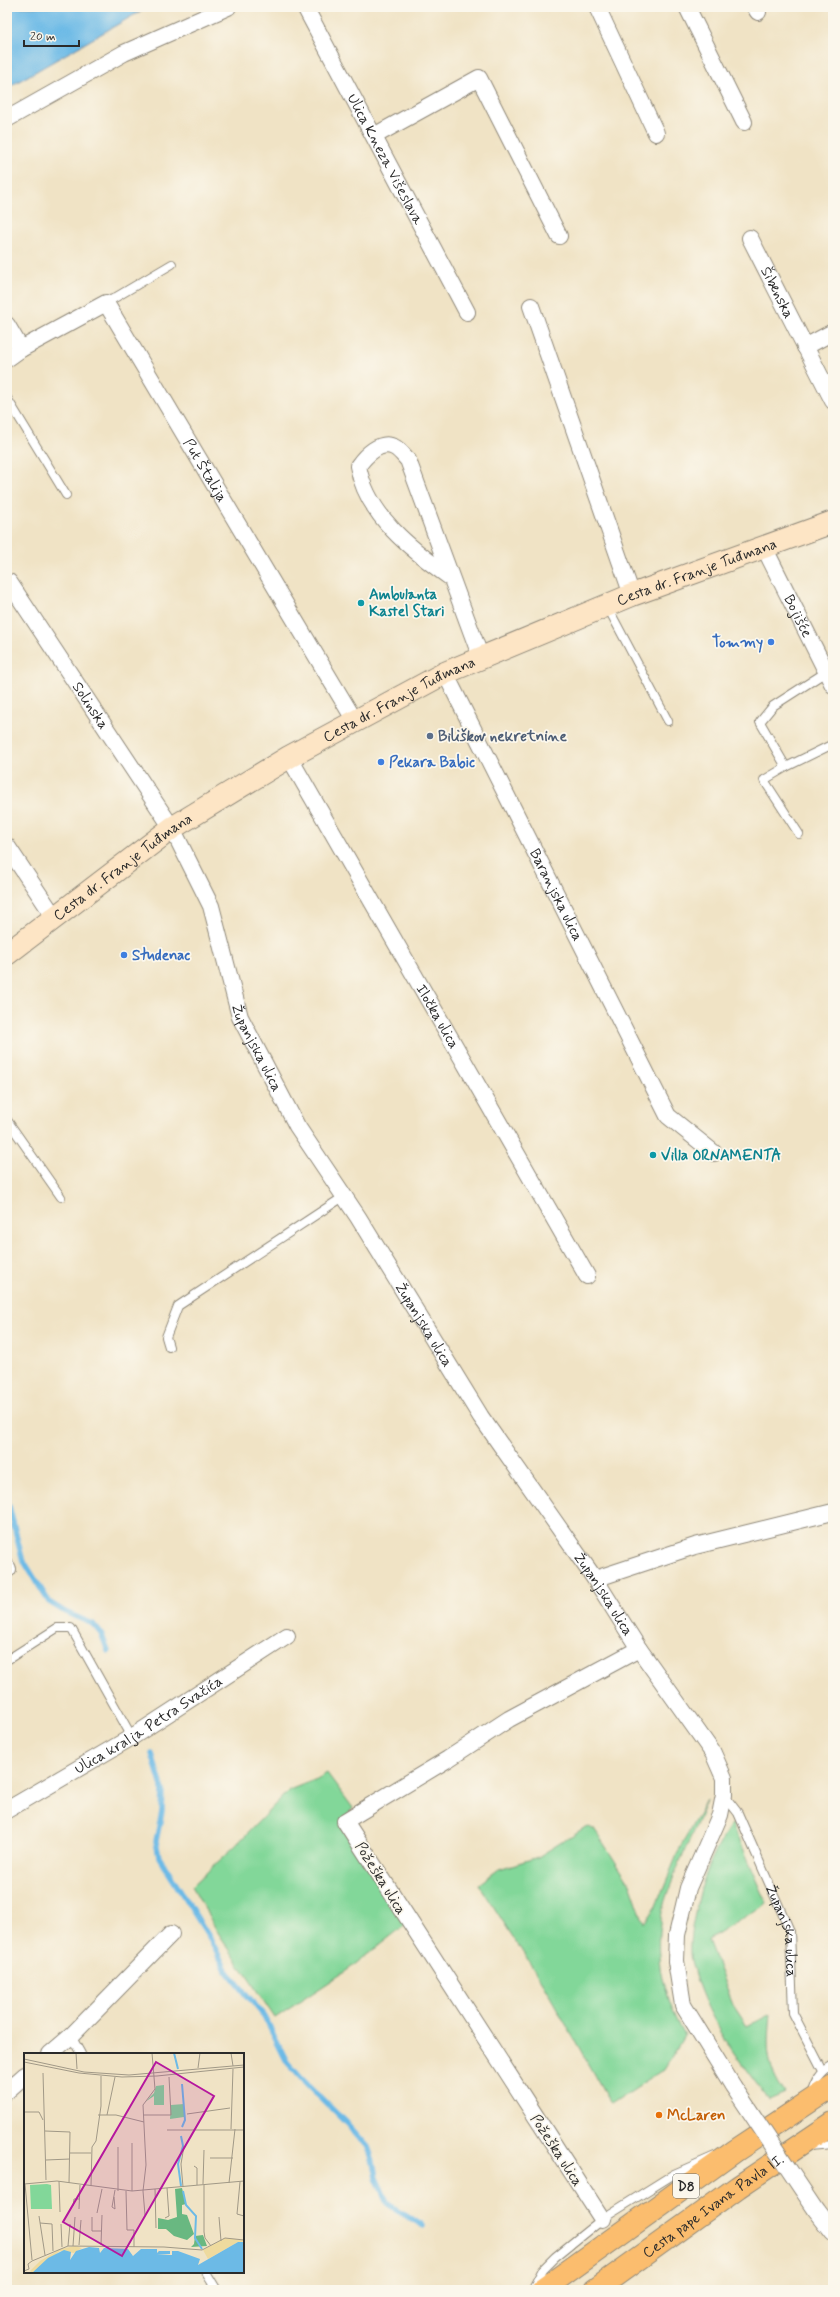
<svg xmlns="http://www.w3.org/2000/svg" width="840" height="2297" viewBox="0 0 840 2297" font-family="Mynerve,sans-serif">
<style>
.green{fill:#82d799;stroke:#568162}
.water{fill:#6cbae6;stroke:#4c7288}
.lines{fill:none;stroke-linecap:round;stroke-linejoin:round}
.stream{stroke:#6cbae6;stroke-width:5.5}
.lane-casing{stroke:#8e8778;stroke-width:10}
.street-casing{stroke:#8e8778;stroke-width:18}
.secondary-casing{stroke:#8e8778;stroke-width:24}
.primary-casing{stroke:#8e8778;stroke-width:24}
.lane{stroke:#fff;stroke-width:8}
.street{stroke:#fff;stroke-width:16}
.secondary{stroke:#fde5c5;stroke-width:22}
.primary{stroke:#fbbd6e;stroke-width:22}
.street-bridge-casing{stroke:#8e8778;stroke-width:18;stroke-linecap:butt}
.street-bridge{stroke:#fff;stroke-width:16}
.culture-dot{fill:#0f9aa8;stroke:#fbf7ec;stroke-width:1.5}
.shop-dot{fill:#3f7fe0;stroke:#fbf7ec;stroke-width:1.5}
.service-dot{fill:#5c6f8a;stroke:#fbf7ec;stroke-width:1.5}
.food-dot{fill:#e8710a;stroke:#fbf7ec;stroke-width:1.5}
.labels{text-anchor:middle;stroke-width:3.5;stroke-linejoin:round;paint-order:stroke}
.shield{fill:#fbf7ec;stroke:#696865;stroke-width:1}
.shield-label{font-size:14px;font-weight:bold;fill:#2b2b2b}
.street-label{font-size:15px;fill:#2b2b2b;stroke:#fbf7ec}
.culture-label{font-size:15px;font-weight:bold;fill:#0d838f;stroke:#fbf7ec;text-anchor:start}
.shop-label{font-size:15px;font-weight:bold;fill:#366cbe;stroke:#fbf7ec;text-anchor:start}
.service-label{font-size:15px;font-weight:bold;fill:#4e5e75;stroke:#fbf7ec;text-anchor:start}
.food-label{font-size:15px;font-weight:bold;fill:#c56008;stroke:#fbf7ec;text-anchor:start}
.inset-river{fill:none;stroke:#6cbae6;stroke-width:2}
.inset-road{fill:none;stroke:#a19987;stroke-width:1}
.view{fill:#b5179e;fill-opacity:0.15;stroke:#b5179e;stroke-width:2}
.inset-edge{fill:none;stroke:#2b2b2b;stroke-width:2}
</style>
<rect width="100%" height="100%" fill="#fbf7ec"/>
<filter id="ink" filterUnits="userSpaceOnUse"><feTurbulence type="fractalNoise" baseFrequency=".025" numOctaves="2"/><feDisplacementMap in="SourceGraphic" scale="8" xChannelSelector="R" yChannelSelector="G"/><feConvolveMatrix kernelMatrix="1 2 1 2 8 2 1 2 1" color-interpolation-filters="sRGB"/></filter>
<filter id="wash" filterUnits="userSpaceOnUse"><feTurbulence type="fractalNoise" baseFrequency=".012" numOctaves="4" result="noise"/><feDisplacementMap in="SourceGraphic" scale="16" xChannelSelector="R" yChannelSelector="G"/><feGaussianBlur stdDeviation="0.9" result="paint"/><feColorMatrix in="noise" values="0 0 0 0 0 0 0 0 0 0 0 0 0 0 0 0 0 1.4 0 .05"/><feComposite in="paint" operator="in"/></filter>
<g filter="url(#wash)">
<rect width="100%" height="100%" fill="#f0e3c5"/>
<!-- green -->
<g class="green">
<polygon points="327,1773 353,1808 340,1825 405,1925 349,1969 275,2018 217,1931 192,1886 235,1846 289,1790 317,1779"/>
<path d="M706,1800C696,1828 683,1854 672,1881C649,1936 657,1985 684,2036L664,2069L611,2104L543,1984L479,1884L499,1869L538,1857L587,1826L595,1830L631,1886L644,1923L656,1906L679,1850Z"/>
<path d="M732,1823L767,1903L708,1940L733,2005L747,2026L770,2014C767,2046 765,2065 785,2093L769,2100C739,2061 710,2023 695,1975C694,1969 690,1961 690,1954C689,1936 694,1918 698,1901C704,1873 716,1846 732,1823Z"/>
</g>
<!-- water -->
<polygon class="water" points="7,7 148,7 7,88"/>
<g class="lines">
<!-- stream -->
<g class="stream">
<polyline points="7,1498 22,1558 49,1602 65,1612 93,1624 102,1635 108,1651"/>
<polyline points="152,1754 163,1790 162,1812 156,1841 159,1857 211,1940 225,1968 264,2016 287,2062 301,2078 352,2129 368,2147 373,2161 376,2178 388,2204 423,2226"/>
</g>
</g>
</g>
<g filter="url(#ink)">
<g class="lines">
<!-- lane casing -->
<g class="lane-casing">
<g id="lane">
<polyline points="106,303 172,264"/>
<polyline points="7,398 66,495"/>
<polyline points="607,606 668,721"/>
<polyline points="786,767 833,744"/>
<polyline points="799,834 764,780 786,767 760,722 773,706 826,672"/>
<polyline points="7,1120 61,1197"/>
<polyline points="169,1347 166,1337 178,1306 343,1197"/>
<polyline points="7,1660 57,1628 71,1628 132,1737"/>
<path id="s1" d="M724,1795L738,1813L790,1931L793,2013L823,2071"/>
<polyline points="71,2036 81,2054"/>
<path d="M811,2095C815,2081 820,2073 833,2065"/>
<polyline points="809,2146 833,2144"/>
<polyline points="206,2272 217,2290"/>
<polyline points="533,2288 543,2269 555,2257 602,2219 674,2174 715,2156"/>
</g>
</g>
<!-- street casing -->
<g class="street-casing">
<g id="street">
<path id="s2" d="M305,7L467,312"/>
<polyline points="597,7 656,133"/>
<polyline points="687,7 744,122"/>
<polyline points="755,7 758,12"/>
<polyline points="7,119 124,53 228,7"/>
<polyline points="374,136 479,78 559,236"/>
<path id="s3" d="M750,238L833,401"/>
<polyline points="531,306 632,595"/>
<path id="s4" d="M7,325L21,349L106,303L355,721"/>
<polyline points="805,347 833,332"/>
<polyline points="7,359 21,349"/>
<path id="s5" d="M764,547L833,685"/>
<path d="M451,578C412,550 367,516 358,466C365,456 380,440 394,447C399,449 404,456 408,460L481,658"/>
<path id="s6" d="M9,582L172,828L211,906L240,1017L297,1126L358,1217L481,1417L595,1579L639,1649L713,1753L724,1778V1795L720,1815L688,1888L677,1935L676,1961L683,2005L733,2086"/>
<path id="s7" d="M445,673L668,1116L714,1153"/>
<path id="s8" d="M289,757L587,1276"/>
<polyline points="7,846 55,918"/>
<polyline points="7,1567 8,1569"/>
<polyline points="595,1579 695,1546 833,1512"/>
<path id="s9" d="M7,1810L132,1737L287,1636"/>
<polyline points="50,2054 71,2036 171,1934"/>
<polyline points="7,2091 25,2075"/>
<polyline points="816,2210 833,2232"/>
<polyline points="602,2219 345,1821 448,1759 509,1719 639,1649"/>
</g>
</g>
<!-- secondary casing -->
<g class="secondary-casing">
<g id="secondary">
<path id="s10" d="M7,954L172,828L289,757L445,673L632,595L833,522"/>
</g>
</g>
<!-- primary casing -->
<g class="primary-casing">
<g id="primary">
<polyline points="542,2290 735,2151 833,2086"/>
<path id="s11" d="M595,2290L738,2187L833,2123"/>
</g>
</g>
<!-- lane -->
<use href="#lane" class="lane"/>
<!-- street -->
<use href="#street" class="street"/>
<!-- secondary -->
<use href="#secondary" class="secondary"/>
<!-- primary -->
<use href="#primary" class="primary"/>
<!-- street-bridge casing -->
<g class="street-bridge-casing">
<polyline id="street-bridge" points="733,2086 816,2210"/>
</g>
<!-- street-bridge -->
<use href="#street-bridge" class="street-bridge"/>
</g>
</g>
<!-- markers -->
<g class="culture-dot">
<circle cx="361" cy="603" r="4"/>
<circle cx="653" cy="1155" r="4"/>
</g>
<g class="shop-dot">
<circle cx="771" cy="642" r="4"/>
<circle cx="381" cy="762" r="4"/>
<circle cx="124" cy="955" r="4"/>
</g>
<circle class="service-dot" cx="430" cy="736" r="4"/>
<circle class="food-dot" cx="659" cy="2115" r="4"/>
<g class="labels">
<!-- shield labels -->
<rect class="shield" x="673" y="2174" width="26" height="24" rx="3"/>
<g class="shield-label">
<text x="686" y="2191">D8</text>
</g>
<!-- street labels -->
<g class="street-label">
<text dy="5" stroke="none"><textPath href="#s2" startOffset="172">Ulica Kneza Višeslava</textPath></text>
<text dy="5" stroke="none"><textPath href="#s3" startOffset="61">Šibenska</textPath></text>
<text dy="5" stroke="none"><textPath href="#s4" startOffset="319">Put Štalija</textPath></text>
<text dy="5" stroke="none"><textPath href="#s10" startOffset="793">Cesta dr. Franje Tuđmana</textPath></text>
<text dy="5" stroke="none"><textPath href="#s5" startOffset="77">Bojišće</textPath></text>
<text dy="5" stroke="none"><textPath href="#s10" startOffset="469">Cesta dr. Franje Tuđmana</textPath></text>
<text dy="5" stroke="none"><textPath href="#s6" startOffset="148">Solinska</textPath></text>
<text dy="5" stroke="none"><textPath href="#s10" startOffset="145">Cesta dr. Franje Tuđmana</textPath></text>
<text dy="5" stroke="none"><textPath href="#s7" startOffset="248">Baranjska ulica</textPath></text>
<text dy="5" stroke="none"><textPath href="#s8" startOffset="299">Iločka ulica</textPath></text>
<text dy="5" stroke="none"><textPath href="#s6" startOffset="532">Županjska ulica</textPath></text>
<text dy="5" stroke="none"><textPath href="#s6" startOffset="856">Županjska ulica</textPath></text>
<text dy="5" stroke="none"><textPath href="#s6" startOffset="1180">Županjska ulica</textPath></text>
<text dy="5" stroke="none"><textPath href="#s9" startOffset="165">Ulica kralja Petra Svačića</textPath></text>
<text transform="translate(381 1878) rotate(58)" y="5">Požeška ulica</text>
<text dy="5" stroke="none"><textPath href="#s1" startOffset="150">Županjska ulica</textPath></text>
<text transform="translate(557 2150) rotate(57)" y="5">Požeška ulica</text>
<text dy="5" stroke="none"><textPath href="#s11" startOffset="145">Cesta pape Ivana Pavla II.</textPath></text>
</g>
<!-- culture labels -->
<g class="culture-label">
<text x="369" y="599">Ambulanta<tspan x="369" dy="17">Kastel Stari</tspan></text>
<text x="661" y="1160">Villa ORNAMENTA</text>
</g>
<!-- shop labels -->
<g class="shop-label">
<text x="763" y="647" text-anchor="end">Tommy</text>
<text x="389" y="767">Pekara Babic</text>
<text x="132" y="960">Studenac</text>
</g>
<!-- service labels -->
<g class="service-label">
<text x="438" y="741">Biliškov nekretnine</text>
</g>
<!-- food labels -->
<g class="food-label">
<text x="667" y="2120">McLaren</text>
</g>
</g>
<!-- overview -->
<g transform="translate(24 2053)">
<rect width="220" height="220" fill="#f0e3c5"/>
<path d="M140,32V52H130V43L121,49L130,40L132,33ZM160,51V64L146,66L147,52ZM23,131L27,132L28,156H7L6,132Z" fill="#82d799"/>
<path d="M158,135L162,151L158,152V161L163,162L170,181L163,187L150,183L142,176H134V165L144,167L153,164L151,136ZM179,182L183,193L167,194L170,191L171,183Z" fill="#69b881"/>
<path d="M201,185L220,187V189H214L184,206L179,197ZM51,193L58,195L50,200L36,198L8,220L6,218L16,208L36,196Z" fill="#eeda9e"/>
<path d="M214,189H220V220H8L24,205L40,197L47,199L46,207L52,198L65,194L75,195L76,200L80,195L104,196L109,203L117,196H133V200L135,198H146V201L133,202H148V198H154L176,206L174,212Z" fill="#6cbae6"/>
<path class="inset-river" d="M150,0L154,16M158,74L161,67L158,31M157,83L159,93L154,111L157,133M159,138L162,152L172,163L171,185L178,196"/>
<path class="inset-road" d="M52,0L53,16M207,0L209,13M0,6L60,19L105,22L220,12M0,9L55,20L98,24L133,23L220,14M174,15L176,0M19,20L22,127M0,59H15L19,67M163,61L206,55M74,62H92L120,69M83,62L91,24M120,62H147L145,24M207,76L209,16M143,77H220M21,78L46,79L45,130M46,100H67M186,105H209M22,107L46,106M170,113L173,115V132M35,128L36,159M216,129L213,161L220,163M205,130L211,76M0,131L33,128L108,138L220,128M1,131L8,207M179,131L180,97M180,132V179L181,185L187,193M67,133L68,94L72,88L77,53V23M159,134L157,111L160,93M131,136L132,175M94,138V94M102,138L103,177H110V194M108,138V90M90,144L91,156L88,154L91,137M49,153L50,146H56M55,156L56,132M73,160L78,136M121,162L119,138L122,112L119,52L131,36L128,0M15,163L21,202M68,164V178H77M195,164L197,188M141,165L145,163L143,135M16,170L28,171L29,198M37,171L38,194M55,192L57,167M77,192L78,162M44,193L46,171M49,193L51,164M0,218L5,216L4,211L8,208L44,193L140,194L178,197L201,185L220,187"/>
<path class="view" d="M132,9L190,43L98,203L39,169Z"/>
<rect width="220" height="220" class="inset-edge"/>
</g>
<!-- margin -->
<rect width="840" height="2297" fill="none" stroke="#fbf7ec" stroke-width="24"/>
<!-- scale -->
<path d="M24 40v6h55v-6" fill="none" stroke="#2b2b2b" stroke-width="2"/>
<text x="30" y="40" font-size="12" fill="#2b2b2b" stroke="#fbf7ec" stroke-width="3" paint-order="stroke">20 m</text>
</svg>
